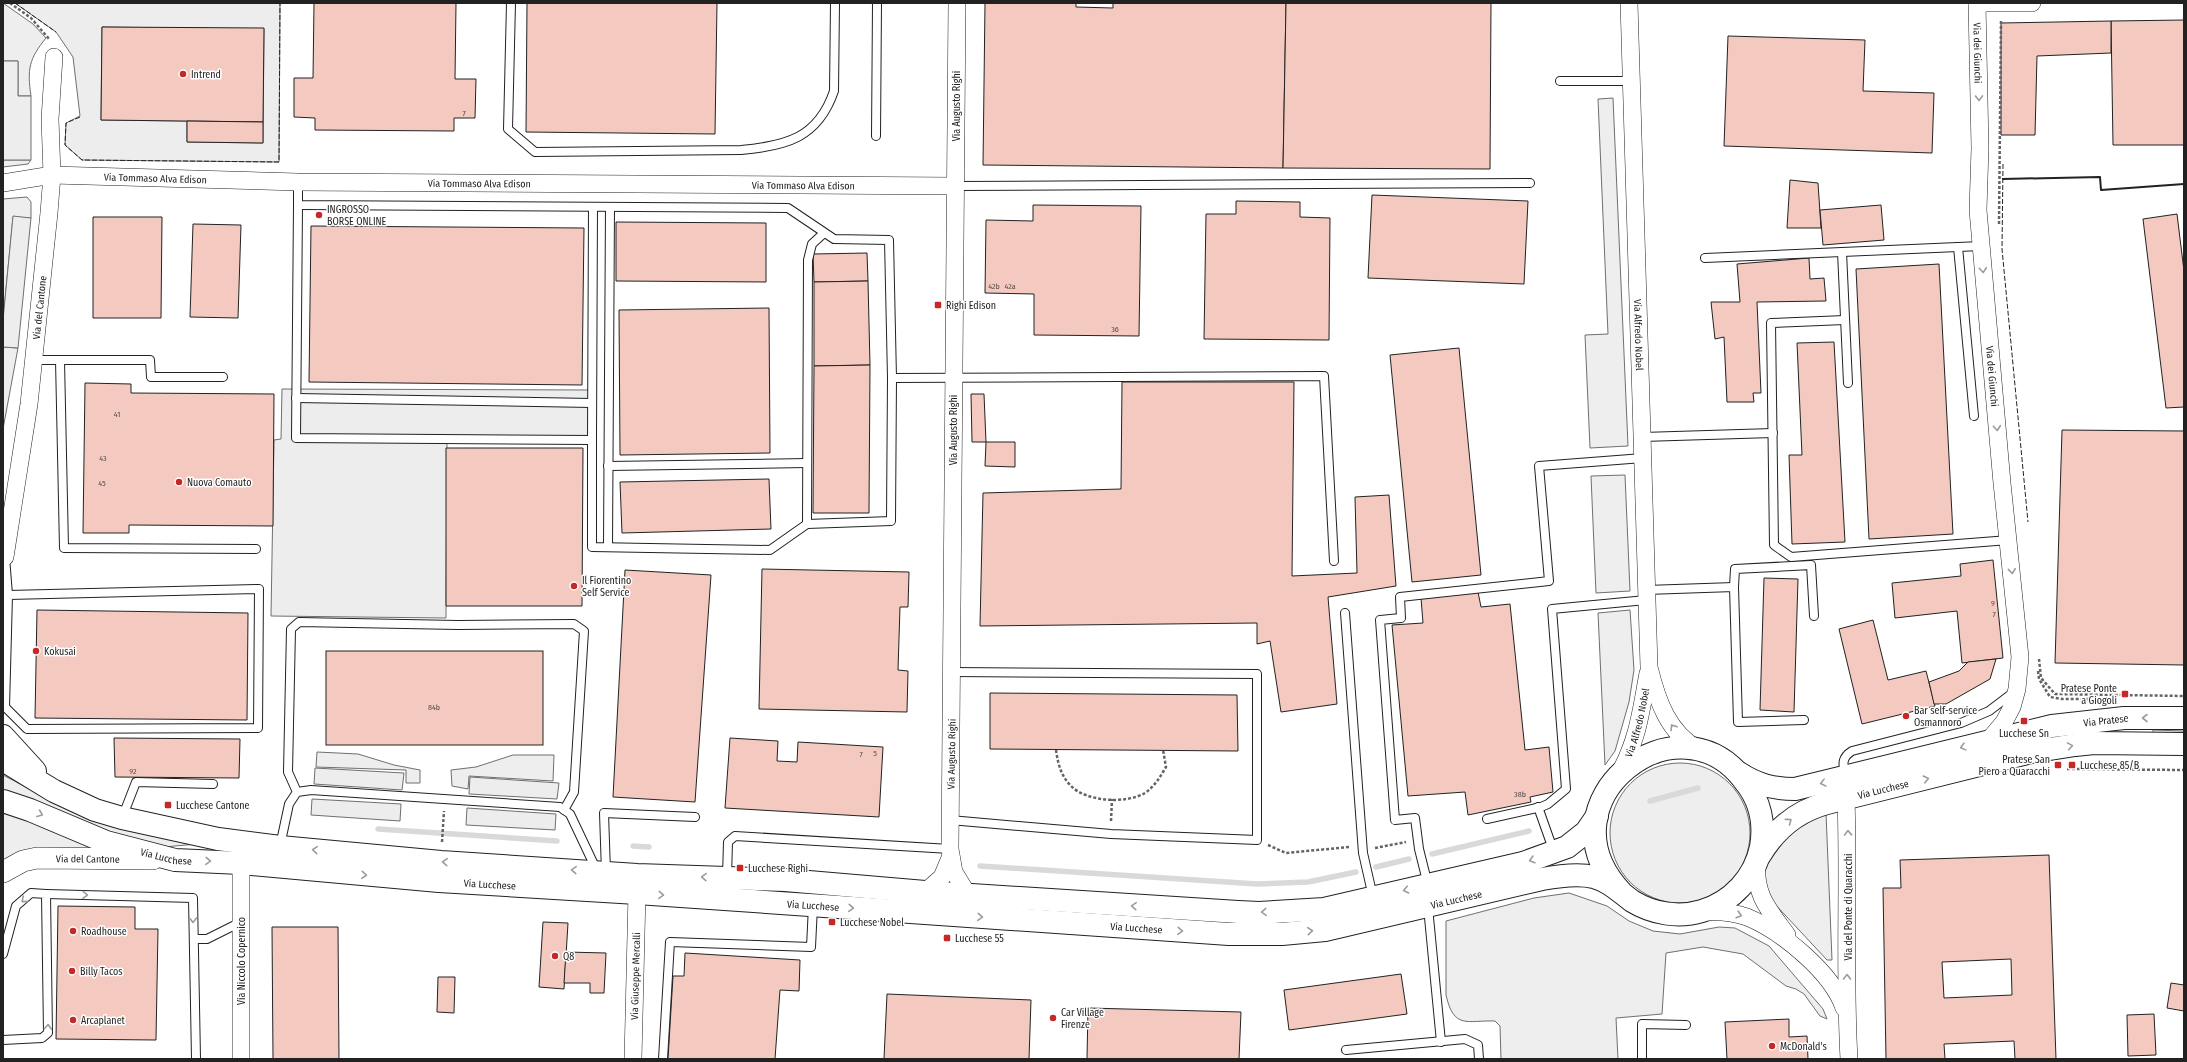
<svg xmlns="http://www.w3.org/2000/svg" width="2187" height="1062" viewBox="0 0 2187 1062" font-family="'Fira Sans Condensed',sans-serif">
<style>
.green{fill:#eee;stroke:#6f6f6f}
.parking{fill:#ededed;stroke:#6f6f6f;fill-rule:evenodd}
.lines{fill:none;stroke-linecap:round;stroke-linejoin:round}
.stream{stroke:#d9d9d9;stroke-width:5.5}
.building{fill:#f3c9c0;stroke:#222;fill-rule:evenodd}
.service-casing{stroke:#222;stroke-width:10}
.minor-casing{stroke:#222;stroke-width:18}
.tertiary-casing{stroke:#222;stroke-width:22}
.secondary-casing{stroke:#222;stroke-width:24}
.path{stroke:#646464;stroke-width:2.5;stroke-dasharray:3 2;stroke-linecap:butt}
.service{stroke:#fff;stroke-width:8}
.minor{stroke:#fff;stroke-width:17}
.tertiary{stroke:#fff;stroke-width:21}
.secondary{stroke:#fff;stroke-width:22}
.fence{stroke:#222;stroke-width:1;stroke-dasharray:5 2;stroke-linecap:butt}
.wall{stroke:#222;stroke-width:2}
.oneway{stroke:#9c9c9c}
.poi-dot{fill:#c62828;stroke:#fff;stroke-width:1.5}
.labels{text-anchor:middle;stroke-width:3;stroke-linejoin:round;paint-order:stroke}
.number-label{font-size:8px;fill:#564c4a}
.street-label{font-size:10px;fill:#222;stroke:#fff}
.poi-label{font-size:10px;fill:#222;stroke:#fff;text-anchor:start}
</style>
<rect width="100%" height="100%" fill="#fff"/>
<!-- green -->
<g class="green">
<path d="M3,3L33,24L46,38C29,59 27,69 31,96H18V61H3Z"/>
<polygon points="1613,98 1628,446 1590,448 1585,335 1608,334 1598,99"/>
<polygon points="3,160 31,160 28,164 3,167"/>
<polygon points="27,197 31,202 31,218 13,217 3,320 3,199"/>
<polygon points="3,347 18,348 3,429"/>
<polygon points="1625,475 1630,591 1596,593 1591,476"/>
<polygon points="1630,610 1634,670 1629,702 1615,751 1605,765 1598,613"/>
<polygon points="2153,730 2184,731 2184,736 2153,736"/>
<polygon points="317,752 358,754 394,765 420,770 420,783 406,783 406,770 316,767"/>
<polygon points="513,755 554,755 553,781 469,776 468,789 452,786 451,770 476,767"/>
<circle cx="1680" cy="833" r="70"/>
<polygon points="3,775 60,805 197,844 164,847 102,832 3,792"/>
<polygon points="3,808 98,844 95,850 3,862"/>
<polygon points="1826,813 1832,960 1827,960 1772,901 1764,879 1764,868 1779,837"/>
<path d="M1569,893L1607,906L1629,921L1653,931L1680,934L1719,927L1735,928L1769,946L1823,1009L1827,1019L1820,1016L1804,994L1796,989L1786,986L1743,954L1703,947L1666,953L1662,1014L1616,1018L1618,1059H1501L1500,1026L1495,1021C1467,1020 1454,1030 1446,995V921L1534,898Z"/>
</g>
<!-- parking -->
<g class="parking">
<path d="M15,3H280L279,162L82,160L65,145L66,123L80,116L73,57L56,32ZM102,27L264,29L263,143L187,142V121L101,120Z"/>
<polygon points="3,61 18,61 18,96 31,96 31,160 3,160"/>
<polygon points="13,216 31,218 18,348 3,347 3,320"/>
<polygon points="282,389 592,390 592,440 447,439 446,618 271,616 274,440 281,439"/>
<polygon points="315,768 404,773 402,790 314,784"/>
<polygon points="470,777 559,783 557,799 469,794"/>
<polygon points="312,799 401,804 400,821 311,815"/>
<polygon points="467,808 556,814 555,830 466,825"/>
</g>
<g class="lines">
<!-- stream -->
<g class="stream">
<polyline points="1650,801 1698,788"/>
<polyline points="378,829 557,841"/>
<polyline points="633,846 649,847"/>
<polyline points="1432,854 1529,831"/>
<polyline points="980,866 1257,884 1308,882 1356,872"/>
<polyline points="1376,867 1409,859"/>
</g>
</g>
<!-- building -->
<g class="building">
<polygon points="314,3 456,3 455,79 476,79 475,118 454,118 454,131 315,130 315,118 294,117 294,78 313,78"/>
<polygon points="527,3 717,3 715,134 526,132"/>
<polygon points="985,3 1076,3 1076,7 1113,8 1113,3 1286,3 1283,168 983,165"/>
<polygon points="1286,3 1491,3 1490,169 1283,168"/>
<polygon points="2184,20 2184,145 2113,145 2111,21"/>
<polygon points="2111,21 2111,53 2037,56 2035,135 2001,135 2001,23"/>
<polygon points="102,27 264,28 263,122 101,120"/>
<polygon points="1728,36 1865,40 1863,91 1934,93 1932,153 1724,146"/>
<polygon points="187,121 263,122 263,143 187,142"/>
<polygon points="1790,180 1818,183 1821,228 1787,228"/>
<polygon points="1372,195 1528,201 1524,284 1368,278"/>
<polygon points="1236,201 1300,202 1300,217 1330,218 1329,340 1204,339 1206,214 1236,214"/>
<polygon points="1033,205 1141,206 1139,336 1034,335 1034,294 985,293 986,220 1033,221"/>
<polygon points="1881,205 1884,240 1823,245 1820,210"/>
<polygon points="2177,214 2184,271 2184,407 2166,408 2143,219"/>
<polygon points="93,217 162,217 161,318 93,318"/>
<polygon points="616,222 766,223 766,282 616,281"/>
<polygon points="193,224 241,225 238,318 190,317"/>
<polygon points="311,226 584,228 582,385 309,382"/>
<polygon points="867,253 868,281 814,282 813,254"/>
<polygon points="1809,258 1810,279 1824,278 1826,301 1757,302 1761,393 1753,393 1754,402 1727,402 1724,337 1715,339 1711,302 1740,302 1737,264"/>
<polygon points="1939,264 1953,534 1869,539 1856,269"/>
<polygon points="868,281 870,365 814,366 814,282"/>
<polygon points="769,308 770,453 620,455 619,310"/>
<polygon points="1834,342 1845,542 1792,544 1789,455 1802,455 1797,343"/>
<polygon points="1459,348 1481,575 1412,582 1390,355"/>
<polygon points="870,365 869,513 813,513 814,366"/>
<polygon points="1122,382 1294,382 1292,576 1357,573 1355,497 1389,495 1396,586 1328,597 1337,704 1281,712 1270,641 1257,644 1257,623 980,626 983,493 1121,489"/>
<polygon points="85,383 131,384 131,393 274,394 273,526 129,525 129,533 83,533"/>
<polygon points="971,394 984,394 986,442 972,442"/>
<polygon points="2062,430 2184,431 2184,665 2055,663"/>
<polygon points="986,442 1015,442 1015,467 985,466"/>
<polygon points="446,448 583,448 582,606 446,606"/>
<polygon points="769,479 771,529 622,533 620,482"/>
<polygon points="1993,560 2003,658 1962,663 1957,611 1895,618 1892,583 1961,576 1960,564"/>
<polygon points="762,569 909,572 908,607 900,607 898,670 908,671 907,712 759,709"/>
<polygon points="625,570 711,575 695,802 613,797"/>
<polygon points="1764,578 1798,579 1794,712 1760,710"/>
<polygon points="1478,592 1481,607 1510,604 1525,750 1549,747 1553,792 1530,797 1531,802 1468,815 1465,792 1408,796 1392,625 1423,623 1421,598"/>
<polygon points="37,610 248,613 247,720 35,718"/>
<polygon points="1873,620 1888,680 1926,671 1935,706 1862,724 1839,629"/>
<rect x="326" y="651" width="217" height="94"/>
<polygon points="1996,659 1990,679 1946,704 1934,704 1929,682 1959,671 1968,662"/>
<polygon points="990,693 1237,695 1238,751 990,749"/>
<polygon points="114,738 240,739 239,778 115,777"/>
<polygon points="730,738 778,741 777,761 797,762 798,742 883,747 879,817 725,808"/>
<path d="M2049,855L2056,1059H2015L2014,1041L1944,1044L1945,1059H1886L1883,888H1901L1900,860ZM2011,959L2012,995L1944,998L1942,962Z"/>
<polygon points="58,906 135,907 135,929 158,929 156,1040 56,1039"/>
<polygon points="543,922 568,923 564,989 539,987"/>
<polygon points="272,927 338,927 339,1059 273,1059"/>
<polygon points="566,952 606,953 604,993 590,993 590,983 564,983"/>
<polygon points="685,953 800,960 799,991 780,990 775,1059 668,1059 673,976 684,976"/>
<polygon points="1401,974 1407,1014 1289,1030 1284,990"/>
<polygon points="438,977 455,977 454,1013 437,1012"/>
<polygon points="2171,983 2184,985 2184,1011 2167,1008"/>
<polygon points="887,994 1031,1000 1029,1059 884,1059"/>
<polygon points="1088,1008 1241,1012 1239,1059 1087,1059"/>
<polygon points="2154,1014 2156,1055 2128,1056 2127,1015"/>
<polygon points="1789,1019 1789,1037 1807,1036 1808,1059 1727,1059 1725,1022"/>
</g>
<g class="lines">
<!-- service casing -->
<g class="service-casing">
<g id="service">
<path d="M511,3L508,129L535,152L741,150C786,146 818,138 834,91L835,3"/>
<polyline points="1560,81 1631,81"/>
<polyline points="876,136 877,3"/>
<polyline points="298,182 298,205 788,208 834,239 889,240 892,378 1324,376 1334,561"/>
<polyline points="956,186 1530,183"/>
<polyline points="298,205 296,438 592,440 592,547 770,550 807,524 891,521 892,378"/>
<polyline points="1958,247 1974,416"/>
<polyline points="1842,252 1848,383"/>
<polyline points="1705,258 1981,246"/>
<polyline points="1845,320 1771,323 1774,545 1791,557 2009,540"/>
<polyline points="34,360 150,360 151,377 223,377"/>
<polyline points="60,360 64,548 256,549"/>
<polyline points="296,398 592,403"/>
<polyline points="1642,437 1773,433"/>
<polyline points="592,440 593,207"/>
<polyline points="608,466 807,463"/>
<polyline points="807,524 808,260 812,244 824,233"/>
<polyline points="608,547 610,207"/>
<polyline points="5,557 8,595 5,707 27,729 258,728 259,589 8,595"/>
<polyline points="1734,587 1735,569 1811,565 1814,616"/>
<polyline points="1646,590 1734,587 1738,722 1804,720"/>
<polyline points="1345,613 1363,853 1373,897"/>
<path d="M1845,776C1843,764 1841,758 1852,751L1961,723L1989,711L2014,692"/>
<polyline points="297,792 288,772 291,629 299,622 458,625 574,624 584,631 574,792 564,810"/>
<polyline points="1538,807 1554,852"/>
<polyline points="122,818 136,782 213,784"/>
<polyline points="1487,819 1541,807 1548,804 1566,789 1552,609 1646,600"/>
<polyline points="950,820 1111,834 1257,840 1257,674 951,672"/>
<polyline points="280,846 289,804 297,792 311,790 560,807 570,814 597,871"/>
<polyline points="606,872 604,813 695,817"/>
<polyline points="727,877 728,842 735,836 950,849"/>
<polyline points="1428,885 1419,849 1415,818 1395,820 1380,620 1401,618 1400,597 1549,581 1539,466 1643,458"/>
<polyline points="46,894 193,898 196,1059"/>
<polyline points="1428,907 1441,1042"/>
<polyline points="194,939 207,939 241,922"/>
<polyline points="3,954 16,906 31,893 46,894 48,1033 42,1038 3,1040"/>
<polyline points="1346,1050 1465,1039 1478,1045 1479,1059"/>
<polyline points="663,1059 670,942 811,947 813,906"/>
<polyline points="1642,1059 1642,1024 1686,1025"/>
</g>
</g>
<!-- minor casing -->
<g class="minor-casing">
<g id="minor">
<polyline points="957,3 950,849 954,872 968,895"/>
<path id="s1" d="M1629,3L1649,667C1657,700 1668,733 1699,750"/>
<path id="s2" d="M1977,3L1980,148L1978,210L2002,483L2020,657L2017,689L2012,707L2004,722L1988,741"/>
<polyline points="1977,3 2032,3"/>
<path id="s3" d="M3,183L52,175L298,182L956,186"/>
<path id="s4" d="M5,557L29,404L49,213L52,175L50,119L54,57"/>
<path id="s5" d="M1619,774C1638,740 1641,711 1648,673"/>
<path d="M1846,798C1849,885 1844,972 1849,1059"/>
<path d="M1757,862C1754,895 1769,910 1787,935"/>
<polyline points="925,892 942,877 950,858"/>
<path d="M1704,912C1719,911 1733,912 1747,917C1781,931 1832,972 1844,1008"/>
<polyline points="241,1059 241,863"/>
<path id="s6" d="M633,1059L637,893"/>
</g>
</g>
<!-- tertiary casing -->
<g class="tertiary-casing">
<g id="tertiary">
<path id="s7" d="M3,872L23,861L37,858L153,859"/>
</g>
</g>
<!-- secondary casing -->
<g class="secondary-casing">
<g id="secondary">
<polyline points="3,736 35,771"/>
<polyline points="3,760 54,791 95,810 122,818 218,839 280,847 441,862 637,875 785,880 925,892 1238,912 1259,913 1324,909 1523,863 1567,847 1586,832 1597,816"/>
<path id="s8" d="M1739,773C1757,785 1774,789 1795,789L2052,726L2124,718H2184"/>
<path id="s9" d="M3,801L30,810L106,842L175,860L241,863L439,881L637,893L1229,934H1282L1325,930L1542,879C1558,876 1578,873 1594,877C1609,881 1620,892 1632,901C1653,914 1679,918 1702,911C1732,902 1755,877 1761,847C1765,824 1760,801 1746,783C1679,689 1535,802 1622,893"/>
<path id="s10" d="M1760,855C1776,828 1797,811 1827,803L2031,752L2075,745L2094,743L2184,744"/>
</g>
</g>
<!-- path -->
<g class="path">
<polyline points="10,3 31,18 50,40"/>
<polyline points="1999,224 2001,21"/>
<polyline points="2039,659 2041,678 2055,694 2184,696"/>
<polyline points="2038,671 2039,679 2050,697 2062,699 2097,699"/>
<path d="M1056,750C1058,764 1061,776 1071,786C1087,802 1126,804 1145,793C1155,786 1160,777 1166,767L1163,750"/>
<polyline points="2067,769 2184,770"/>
<polyline points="1111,821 1112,799"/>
<polyline points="442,842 444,811"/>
<polyline points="1268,845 1286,853 1349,847"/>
<polyline points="1375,848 1406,842"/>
</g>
<!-- service -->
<use href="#service" class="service"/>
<!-- minor -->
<use href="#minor" class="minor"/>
<!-- tertiary -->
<use href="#tertiary" class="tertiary"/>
<!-- secondary -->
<use href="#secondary" class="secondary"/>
<!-- fence -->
<g class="fence">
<polyline points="15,3 56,32"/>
<polyline points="80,117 66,123 65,145 82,160 279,162 280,3"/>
<polyline points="2003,164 2002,249 2028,522"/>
</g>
<!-- wall -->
<polyline class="wall" points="2003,179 2100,177 2101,190 2184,184"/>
</g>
<!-- one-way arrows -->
<defs><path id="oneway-chevron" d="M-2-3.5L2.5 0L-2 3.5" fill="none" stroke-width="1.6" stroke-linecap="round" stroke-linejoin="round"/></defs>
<g class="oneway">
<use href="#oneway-chevron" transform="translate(1979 98) rotate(89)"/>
<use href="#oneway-chevron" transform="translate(1983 270) rotate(85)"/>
<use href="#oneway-chevron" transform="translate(1997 428) rotate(85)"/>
<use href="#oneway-chevron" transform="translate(2012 571) rotate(84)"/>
<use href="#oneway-chevron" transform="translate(2145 718) rotate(180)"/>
<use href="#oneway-chevron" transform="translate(1673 727) rotate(-122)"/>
<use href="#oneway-chevron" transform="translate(2070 746) rotate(-9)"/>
<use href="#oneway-chevron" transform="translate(1963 747) rotate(165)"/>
<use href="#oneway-chevron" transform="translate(1926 779) rotate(-13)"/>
<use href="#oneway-chevron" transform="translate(1823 783) rotate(166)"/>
<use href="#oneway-chevron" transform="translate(40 814) rotate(23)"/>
<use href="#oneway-chevron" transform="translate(1789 821) rotate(-37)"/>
<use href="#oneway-chevron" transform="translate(1848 833) rotate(-92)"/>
<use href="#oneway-chevron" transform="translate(315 850) rotate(-175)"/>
<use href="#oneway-chevron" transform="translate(1532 860) rotate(164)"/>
<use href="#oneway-chevron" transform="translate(208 861) rotate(3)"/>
<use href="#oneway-chevron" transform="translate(445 862) rotate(-176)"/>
<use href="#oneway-chevron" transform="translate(574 870) rotate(-176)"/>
<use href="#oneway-chevron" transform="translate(364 875) rotate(5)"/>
<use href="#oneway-chevron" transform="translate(704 877) rotate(-178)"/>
<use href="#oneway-chevron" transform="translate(1406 890) rotate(167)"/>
<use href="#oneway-chevron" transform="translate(85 895) rotate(2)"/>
<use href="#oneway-chevron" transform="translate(661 895) rotate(4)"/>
<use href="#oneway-chevron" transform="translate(24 900) rotate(139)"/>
<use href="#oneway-chevron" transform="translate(1134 906) rotate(-176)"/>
<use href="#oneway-chevron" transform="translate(851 908) rotate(4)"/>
<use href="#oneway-chevron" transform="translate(1264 912) rotate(176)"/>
<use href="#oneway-chevron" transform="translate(1739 915) rotate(16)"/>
<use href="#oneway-chevron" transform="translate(980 917) rotate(4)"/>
<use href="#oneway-chevron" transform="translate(193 920) rotate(89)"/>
<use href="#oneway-chevron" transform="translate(1180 931) rotate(4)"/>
<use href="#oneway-chevron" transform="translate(1310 931) rotate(-5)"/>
<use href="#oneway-chevron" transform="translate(1847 977) rotate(-89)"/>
<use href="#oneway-chevron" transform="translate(48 1027) rotate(-87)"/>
</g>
<!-- markers -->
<g class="poi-dot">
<circle cx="183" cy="74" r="4"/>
<circle cx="319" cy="215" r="4"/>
<rect x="934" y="301" width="8" height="8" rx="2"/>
<circle cx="179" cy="482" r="4"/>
<circle cx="574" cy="586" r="4"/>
<circle cx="36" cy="651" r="4"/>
<rect x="2121" y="690" width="8" height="8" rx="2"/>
<circle cx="1906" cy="716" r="4"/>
<rect x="2020" y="717" width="8" height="8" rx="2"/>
<rect x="2054" y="761" width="8" height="8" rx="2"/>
<rect x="2068" y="761" width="8" height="8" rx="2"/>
<rect x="164" y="801" width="8" height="8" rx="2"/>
<rect x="736" y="864" width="8" height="8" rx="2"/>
<rect x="828" y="918" width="8" height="8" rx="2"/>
<circle cx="73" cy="931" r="4"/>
<rect x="943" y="934" width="8" height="8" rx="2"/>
<circle cx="555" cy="956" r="4"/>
<circle cx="72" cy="971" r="4"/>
<circle cx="1053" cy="1018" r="4"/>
<circle cx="73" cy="1020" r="4"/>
<circle cx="1772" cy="1046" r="4"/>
</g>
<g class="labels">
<!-- number labels -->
<g class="number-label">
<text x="464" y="116">7</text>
<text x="994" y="289">42b</text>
<text x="1010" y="289">42a</text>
<text x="1115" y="332">36</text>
<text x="117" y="417">41</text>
<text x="103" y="461">43</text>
<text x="102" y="486">45</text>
<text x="1993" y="606">9</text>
<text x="1994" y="617">7</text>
<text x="434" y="710">84b</text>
<text x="875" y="756">5</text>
<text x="861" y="757">7</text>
<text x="133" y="774">92</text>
<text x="1520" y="797">38b</text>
</g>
<!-- street labels -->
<g class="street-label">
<text dy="4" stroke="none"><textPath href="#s2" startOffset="50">Via dei Giunchi</textPath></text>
<text transform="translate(956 106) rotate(-90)" y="4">Via Augusto Righi</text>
<text dy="4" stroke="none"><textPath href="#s3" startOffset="153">Via Tommaso Alva Edison</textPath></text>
<text dy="4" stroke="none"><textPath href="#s3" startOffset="477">Via Tommaso Alva Edison</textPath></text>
<text dy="4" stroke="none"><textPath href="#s3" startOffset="801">Via Tommaso Alva Edison</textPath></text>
<text dy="4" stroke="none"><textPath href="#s4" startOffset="252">Via del Cantone</textPath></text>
<text dy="4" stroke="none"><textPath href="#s1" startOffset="332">Via Alfredo Nobel</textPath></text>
<text dy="4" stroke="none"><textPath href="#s2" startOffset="374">Via dei Giunchi</textPath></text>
<text transform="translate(953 430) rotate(-90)" y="4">Via Augusto Righi</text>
<text dy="4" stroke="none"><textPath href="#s8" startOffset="378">Via Pratese</textPath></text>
<text dy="4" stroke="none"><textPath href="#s5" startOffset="55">Via Alfredo Nobel</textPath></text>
<text transform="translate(951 754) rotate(-89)" y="4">Via Augusto Righi</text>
<text dy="4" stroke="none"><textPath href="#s10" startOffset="145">Via Lucchese</textPath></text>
<text dy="4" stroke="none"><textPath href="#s9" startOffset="173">Via Lucchese</textPath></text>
<text dy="4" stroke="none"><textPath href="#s7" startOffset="88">Via del Cantone</textPath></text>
<text dy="4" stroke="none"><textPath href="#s9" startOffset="498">Via Lucchese</textPath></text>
<text dy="4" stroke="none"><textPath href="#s9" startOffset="1470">Via Lucchese</textPath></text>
<text dy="4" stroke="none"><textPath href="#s9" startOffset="822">Via Lucchese</textPath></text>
<text transform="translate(1848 907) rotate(-90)" y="4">Via del Ponte di Quaracchi</text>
<text dy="4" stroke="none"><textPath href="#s9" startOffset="1146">Via Lucchese</textPath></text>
<text transform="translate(241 961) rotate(-90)" y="4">Via Niccolo Copernico</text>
<text dy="4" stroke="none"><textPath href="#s6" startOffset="83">Via Giuseppe Mercalli</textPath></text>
</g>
<!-- poi labels -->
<g class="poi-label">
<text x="191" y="78">Intrend</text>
<text x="327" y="213">INGROSSO<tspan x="327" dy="12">BORSE ONLINE</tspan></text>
<text x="946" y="309">Righi Edison</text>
<text x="187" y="486">Nuova Comauto</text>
<text x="582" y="584">Il Fiorentino<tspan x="582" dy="12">Self Service</tspan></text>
<text x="44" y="655">Kokusai</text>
<text x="2117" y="692" text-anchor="end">Pratese Ponte<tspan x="2117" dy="12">a Giogoli</tspan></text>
<text x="1914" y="714">Bar self-service<tspan x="1914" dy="12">Osmannoro</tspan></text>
<text x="2024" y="737" text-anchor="middle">Lucchese Sn</text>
<text x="2050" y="763" text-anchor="end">Pratese San<tspan x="2050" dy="12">Piero a Quaracchi</tspan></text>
<text x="2080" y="769">Lucchese 85/B</text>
<text x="176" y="809">Lucchese Cantone</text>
<text x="748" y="872">Lucchese Righi</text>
<text x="840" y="926">Lucchese Nobel</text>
<text x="81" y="935">Roadhouse</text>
<text x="955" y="942">Lucchese 55</text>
<text x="563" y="960">Q8</text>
<text x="80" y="975">Billy Tacos</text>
<text x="1061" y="1016">Car Village<tspan x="1061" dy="12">Firenze</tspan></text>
<text x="81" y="1024">Arcaplanet</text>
<text x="1780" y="1050">McDonald's</text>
</g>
</g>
<!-- border -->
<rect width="2187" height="1062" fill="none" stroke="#222222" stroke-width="8"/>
</svg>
